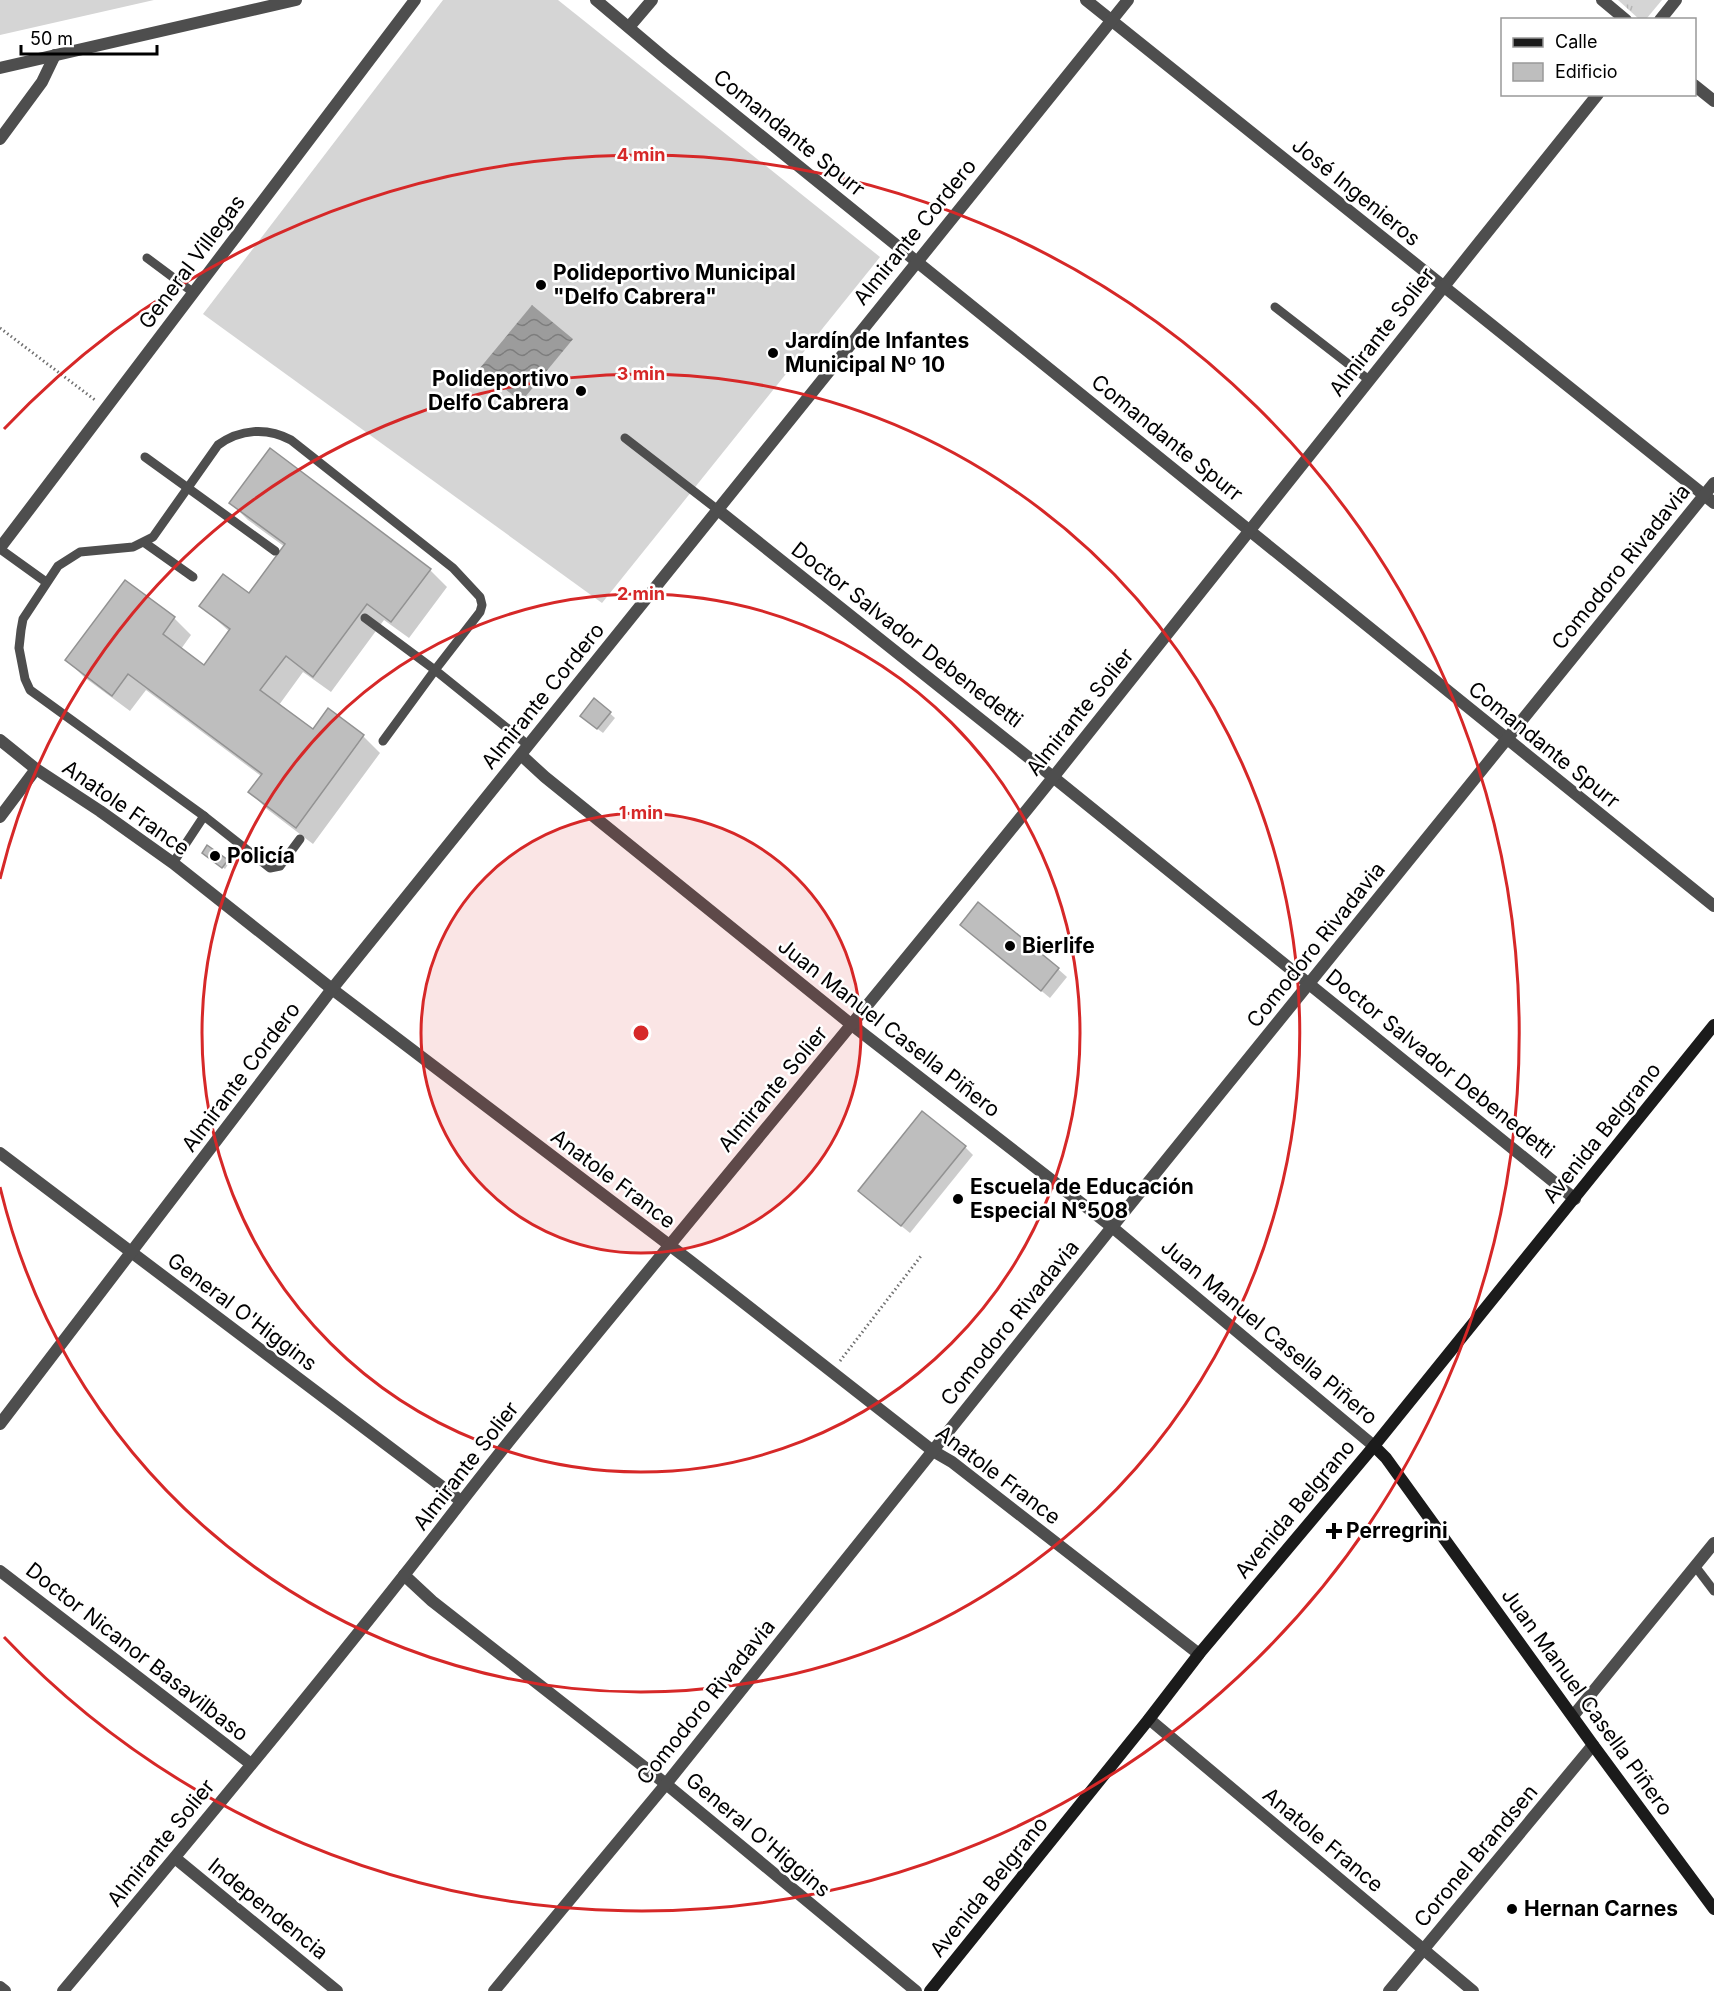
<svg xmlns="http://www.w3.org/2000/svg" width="1714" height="1991" viewBox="0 0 1714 1991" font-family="Inter,sans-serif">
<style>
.park{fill:url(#park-tufts)}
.garden{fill:#d5d5d5}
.water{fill:url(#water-waves)}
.shadow{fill:#0003}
.building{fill:#bebebe;stroke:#929292;stroke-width:1.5}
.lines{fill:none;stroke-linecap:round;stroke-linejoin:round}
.path{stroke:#707070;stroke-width:3;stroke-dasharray:1.5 3;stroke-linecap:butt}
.lane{stroke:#4e4e4e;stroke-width:9}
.street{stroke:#4e4e4e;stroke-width:12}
.secondary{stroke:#1b1b1b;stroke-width:12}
.ring{fill:none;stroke:#d62828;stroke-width:3}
.poi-dot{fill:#000;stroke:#fff;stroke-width:2}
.labels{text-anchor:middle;stroke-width:5;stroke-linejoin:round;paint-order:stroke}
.street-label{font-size:21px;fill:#000;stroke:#fff}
.poi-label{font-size:21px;font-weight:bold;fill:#000;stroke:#fff;text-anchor:start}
.centre{fill:#d62828;stroke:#fff;stroke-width:3}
.ring-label{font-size:18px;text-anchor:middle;font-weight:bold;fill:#d62828;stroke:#fff;stroke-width:5;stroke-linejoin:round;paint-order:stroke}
</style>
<defs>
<pattern id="park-tufts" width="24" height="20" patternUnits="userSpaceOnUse" patternTransform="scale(1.5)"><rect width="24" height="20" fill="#d5d5d5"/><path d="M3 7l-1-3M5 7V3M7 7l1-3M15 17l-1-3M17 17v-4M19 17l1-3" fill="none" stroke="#b5b5b5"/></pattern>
<pattern id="water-waves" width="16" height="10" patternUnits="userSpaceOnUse" patternTransform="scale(1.5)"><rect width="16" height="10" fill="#9c9c9c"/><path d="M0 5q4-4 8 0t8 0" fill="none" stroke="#7d7d7d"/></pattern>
</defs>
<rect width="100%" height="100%" fill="#fff"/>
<!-- park -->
<polygon class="park" points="1618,0 1662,0 1647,18 1640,20"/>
<!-- garden -->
<g class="garden">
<polygon points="0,0 154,0 0,35"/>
<polygon points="443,0 558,0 880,257 602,603 203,314"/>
</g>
<!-- water -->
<polygon class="water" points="532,305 573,339 521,402 480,368"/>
<!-- shadow -->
<g class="shadow">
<polygon points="231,503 430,570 447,587 409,638 384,620 331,692 303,672 279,705 313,731 329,710 363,736 380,753 313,844 267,809 250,792 261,776 146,690 130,711 84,677 67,660 174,618 191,635 181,649 204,667 230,632 201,606 250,595 285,547 248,520"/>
<polygon points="595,700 615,718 603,733 587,721"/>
<polygon points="206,855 227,861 229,863 225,869"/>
<polygon points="962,925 1058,969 1067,977 1050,998"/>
<polygon points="965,1147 973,1155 910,1233 868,1199"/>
</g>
<!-- building -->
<g class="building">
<polygon points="270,448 431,569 391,622 367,604 313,677 286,656 260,690 313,729 328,708 364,735 296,828 248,792 262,774 128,674 112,696 65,660 125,580 175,617 163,634 204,665 230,629 199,606 223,574 249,593 285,544 229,503"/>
<polygon points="594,698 611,712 597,729 580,716"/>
<polygon points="207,845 228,860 222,868 202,853"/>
<polygon points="978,902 1059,968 1041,991 960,925"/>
<polygon points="922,1111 966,1146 901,1226 858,1191"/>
</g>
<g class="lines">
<!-- path -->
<g class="path">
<polyline points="0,328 95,400"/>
<polyline points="840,1361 921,1256"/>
</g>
<!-- lane -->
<g class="lane">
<polyline points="147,258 194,293"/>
<polyline points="1275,307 1369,380"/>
<polyline points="625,438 718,510"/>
<polyline points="145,457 275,551"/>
<polyline points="145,543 193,577"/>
<polyline points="0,549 46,582"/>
<polyline points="365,618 435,670 383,741"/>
<polyline points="204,816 270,868 280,866 300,839"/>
<path d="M173,863L204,816L30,690L25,679L19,648L21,630L23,619L58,566L80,552L133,547L153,537L218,445C240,429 267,427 291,440L453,568L480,597L482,605L480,612L435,670L528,745"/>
<polyline points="1695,1566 1714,1591"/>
</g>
<!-- street -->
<g class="street">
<polyline points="596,0 666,59 1714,906"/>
<polyline points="1086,0 1714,503"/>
<polyline points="1602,0 1626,20"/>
<polyline points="1660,20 1676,0"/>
<polyline points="629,27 652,0"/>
<polyline points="0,68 296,0"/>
<polyline points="1694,85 1714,101"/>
<polyline points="0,139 42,82 55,55"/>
<polyline points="718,510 1053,777 1575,1199"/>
<polyline points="0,548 415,0"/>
<polyline points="0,740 36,769 100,811 173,863 332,989 689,1260 933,1451 952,1462 1199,1654"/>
<polyline points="521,755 545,777 852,1025 1112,1227 1374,1446"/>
<polyline points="0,817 36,769"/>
<polyline points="0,1153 461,1501"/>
<polyline points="0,1424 332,989 1128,0"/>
<polyline points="0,1571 251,1764"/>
<polyline points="404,1575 432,1601 666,1784 916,1991"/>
<polyline points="1573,1716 1714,1543"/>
<polyline points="1149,1719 1473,1991"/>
<polyline points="175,1858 337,1991"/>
<polyline points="0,1987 5,1991"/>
<path d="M63,1991C179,1853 294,1715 405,1574C443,1526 480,1477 519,1429C697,1210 878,995 1055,775C1237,548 1416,320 1598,94"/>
<polyline points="494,1991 666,1784 1112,1227 1714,483"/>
<polyline points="1389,1991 1593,1745"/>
</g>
<!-- secondary -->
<g class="secondary">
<polyline points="1374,1446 1386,1458 1593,1745 1714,1909"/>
<polyline points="930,1991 1149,1719 1199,1654 1374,1446 1714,1025"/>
</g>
</g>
<!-- distance rings -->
<circle cx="641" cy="1033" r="220" fill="#d62828" fill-opacity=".12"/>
<g class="ring">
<circle cx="641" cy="1033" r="220"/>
<circle cx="641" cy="1033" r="439"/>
<path d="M0 879A659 659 0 1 1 0 1187"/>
<path d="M4 429A878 878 0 1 1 4 1637"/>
</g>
<!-- markers -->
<g class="poi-dot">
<circle cx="541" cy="285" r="6"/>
<circle cx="773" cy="353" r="6"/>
<circle cx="581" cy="391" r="6"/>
<circle cx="215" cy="856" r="6"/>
<circle cx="1010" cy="946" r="6"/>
<circle cx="958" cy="1199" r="6"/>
<path d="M1331 1522h6v6h6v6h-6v6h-6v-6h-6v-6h6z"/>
<circle cx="1512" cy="1909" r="6"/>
</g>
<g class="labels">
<!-- street labels -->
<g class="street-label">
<text transform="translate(789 133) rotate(39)" y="7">Comandante Spurr</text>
<text transform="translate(1356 192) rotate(39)" y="7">José Ingenieros</text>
<text transform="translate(915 232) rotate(-51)" y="7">Almirante Cordero</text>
<text transform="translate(192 262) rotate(-53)" y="7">General Villegas</text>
<text transform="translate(1382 332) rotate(-52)" y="7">Almirante Solier</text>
<text transform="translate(1167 438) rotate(39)" y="7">Comandante Spurr</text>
<text transform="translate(1621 567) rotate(-51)" y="7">Comodoro Rivadavia</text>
<text transform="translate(907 635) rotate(38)" y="7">Doctor Salvador Debenedetti</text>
<text transform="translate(543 696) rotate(-51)" y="7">Almirante Cordero</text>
<text transform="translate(1080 712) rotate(-51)" y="7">Almirante Solier</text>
<text transform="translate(1544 745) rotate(39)" y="7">Comandante Spurr</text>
<text transform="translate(126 808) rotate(35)" y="7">Anatole France</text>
<text transform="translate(1316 945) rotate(-51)" y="7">Comodoro Rivadavia</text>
<text transform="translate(889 1028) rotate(38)" y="7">Juan Manuel Casella Piñero</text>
<text transform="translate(1440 1064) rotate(39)" y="7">Doctor Salvador Debenedetti</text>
<text transform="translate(241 1077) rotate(-53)" y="7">Almirante Cordero</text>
<text transform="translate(773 1089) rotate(-50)" y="7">Almirante Solier</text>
<text transform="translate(1602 1133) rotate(-51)" y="7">Avenida Belgrano</text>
<text transform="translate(613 1179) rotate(37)" y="7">Anatole France</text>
<text transform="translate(242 1312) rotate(37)" y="7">General O'Higgins</text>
<text transform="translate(1010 1323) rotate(-51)" y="7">Comodoro Rivadavia</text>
<text transform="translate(1269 1332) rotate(40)" y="7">Juan Manuel Casella Piñero</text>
<text transform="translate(466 1466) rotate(-52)" y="7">Almirante Solier</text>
<text transform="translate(998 1475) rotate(37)" y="7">Anatole France</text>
<text transform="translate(1295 1509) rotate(-50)" y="7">Avenida Belgrano</text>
<text transform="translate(137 1652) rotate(38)" y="7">Doctor Nicanor Basavilbaso</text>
<text transform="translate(706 1702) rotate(-51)" y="7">Comodoro Rivadavia</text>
<text transform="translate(1587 1702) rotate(54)" y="7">Juan Manuel Casella Piñero</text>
<text transform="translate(758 1835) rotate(40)" y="7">General O'Higgins</text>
<text transform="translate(1323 1840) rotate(40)" y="7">Anatole France</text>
<text transform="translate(161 1843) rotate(-51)" y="7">Almirante Solier</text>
<text transform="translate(1476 1856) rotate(-50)" y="7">Coronel Brandsen</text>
<text transform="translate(989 1887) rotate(-51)" y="7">Avenida Belgrano</text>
<text transform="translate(268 1909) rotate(39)" y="7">Independencia</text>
</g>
<!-- poi labels -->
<g class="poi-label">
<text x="553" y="280">Polideportivo Municipal<tspan x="553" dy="24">"Delfo Cabrera"</tspan></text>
<text x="785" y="348">Jardín de Infantes<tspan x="785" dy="24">Municipal Nº 10</tspan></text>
<text x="569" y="386" text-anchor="end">Polideportivo<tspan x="569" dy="24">Delfo Cabrera</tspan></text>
<text x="227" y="863">Policía</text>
<text x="1022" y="953">Bierlife</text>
<text x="970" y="1194">Escuela de Educación<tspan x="970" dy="24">Especial N°508</tspan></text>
<text x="1346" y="1538">Perregrini</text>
<text x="1524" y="1916">Hernan Carnes</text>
</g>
</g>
<circle cx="641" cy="1033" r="9" class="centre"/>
<g class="ring-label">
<text x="641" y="161">4 min</text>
<text x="641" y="380">3 min</text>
<text x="641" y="600">2 min</text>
<text x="641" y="819">1 min</text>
</g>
<!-- legend -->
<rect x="1501" y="18" width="195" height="78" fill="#ffffff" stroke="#999999" stroke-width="1.5"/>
<rect x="1513" y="38" width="30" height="9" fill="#1b1b1b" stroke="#999999" stroke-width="1.5"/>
<text x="1555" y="48" font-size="18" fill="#000000">Calle</text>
<rect x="1513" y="63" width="30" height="18" fill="#bebebe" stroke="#999999" stroke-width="1.5"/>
<text x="1555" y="78" font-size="18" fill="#000000">Edificio</text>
<!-- scale -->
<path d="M21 45v9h136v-9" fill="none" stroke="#000000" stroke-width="3"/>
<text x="30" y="45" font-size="18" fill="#000000" stroke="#ffffff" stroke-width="4.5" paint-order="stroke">50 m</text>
</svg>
